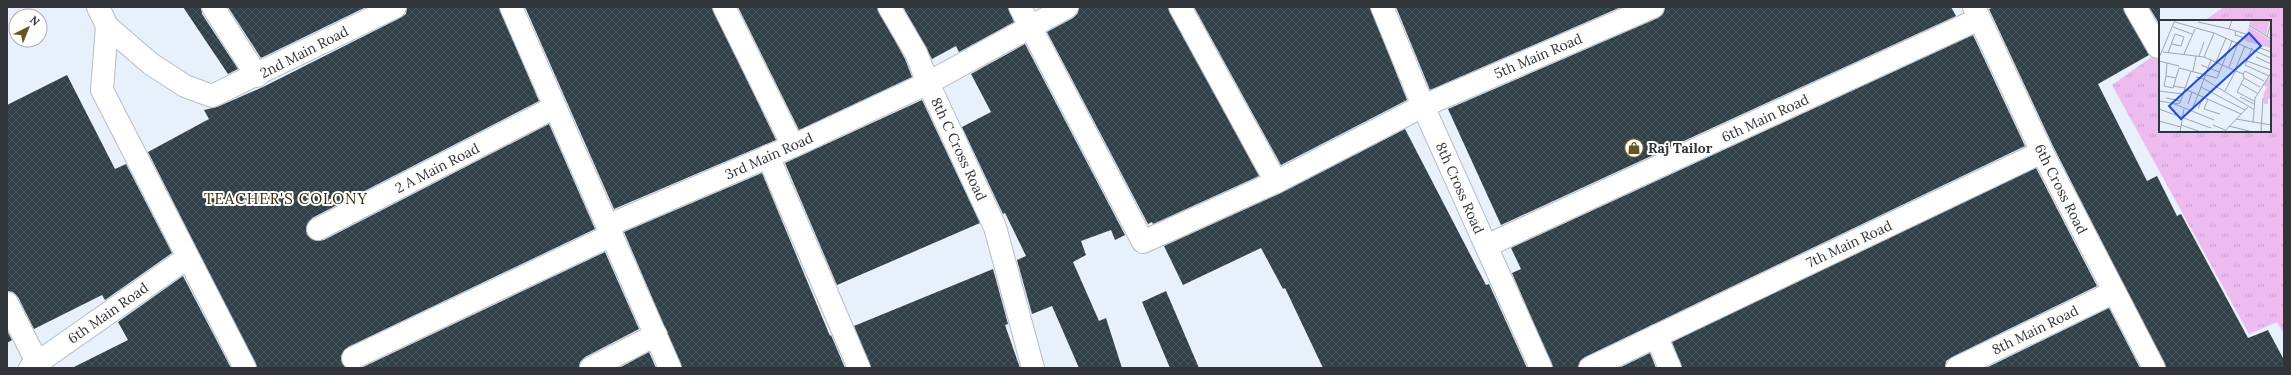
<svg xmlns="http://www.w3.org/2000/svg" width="2291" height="375" viewBox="0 0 2291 375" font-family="Lora,serif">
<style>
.grass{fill:url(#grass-tufts)}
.building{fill:url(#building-cross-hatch)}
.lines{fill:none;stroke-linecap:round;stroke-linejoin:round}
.street-casing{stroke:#b4bdcb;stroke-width:24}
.street{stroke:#fff;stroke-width:22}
.labels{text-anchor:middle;stroke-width:4;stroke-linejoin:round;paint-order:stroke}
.street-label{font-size:14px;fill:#303439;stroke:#fff}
.poi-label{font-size:14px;font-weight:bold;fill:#303439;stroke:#fff;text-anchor:start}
.neighbourhood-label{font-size:15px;letter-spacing:1px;fill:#332900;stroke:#fff}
.inset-road{fill:none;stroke:#9ea5ae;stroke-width:1}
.view{fill:#1d4ed8;fill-opacity:0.15;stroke:#1d4ed8;stroke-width:2}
.inset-edge{fill:none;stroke:#303439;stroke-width:2}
</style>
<defs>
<pattern id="grass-tufts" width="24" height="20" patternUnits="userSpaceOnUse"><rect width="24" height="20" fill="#eebbef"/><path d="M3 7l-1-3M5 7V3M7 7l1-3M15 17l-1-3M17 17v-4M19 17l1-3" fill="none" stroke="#cca1ce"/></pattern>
<pattern id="building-cross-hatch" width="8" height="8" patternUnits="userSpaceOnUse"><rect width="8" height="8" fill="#324148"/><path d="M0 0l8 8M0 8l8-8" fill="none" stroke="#47545b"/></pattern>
</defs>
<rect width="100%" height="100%" fill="#e8f0fc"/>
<!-- grass -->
<polygon class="grass" points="2224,7 2284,7 2284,334 2277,322 2249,334 2112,85 2160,51 2160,131 2270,131 2270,21 2204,21"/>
<!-- building -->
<g class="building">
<polygon points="183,7 201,7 202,14 238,69 228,74"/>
<polygon points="228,7 366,7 261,58"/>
<polygon points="407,7 499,7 539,101 312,218 306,228 307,235 317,241 324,240 549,124 595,229 348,347 341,357 342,363 346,368 257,368 148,152 209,119 204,110 217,107 263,87 400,18 406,14"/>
<polygon points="525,7 712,7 776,140 614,209"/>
<polygon points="738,7 877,7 905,59 912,77 799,130"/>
<polygon points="903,7 1008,7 1014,22 959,52 956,46 932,59"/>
<polygon points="1079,7 1168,7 1259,176 1153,224 1152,222 1148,224 1047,32 1073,18 1078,13"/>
<polygon points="1194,7 1370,7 1407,100 1281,165"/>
<polygon points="1396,7 1621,7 1430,90"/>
<polygon points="1665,7 1951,7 1956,16 1501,225 1448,109 1658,18 1663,14"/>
<polygon points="1994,7 2123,7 2149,55 2098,84 2147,181 2157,176 2177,216 2181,214 2248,338 2268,330 2284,360 2284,368 2166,368 2053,146 1989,9"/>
<polygon points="2149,7 2160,7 2160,25"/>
<polygon points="1973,35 2025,146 1585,357 1580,361 1578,368 1553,368 1512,273 1521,269 1511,248"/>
<polygon points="1025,44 1125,235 1115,240 1111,230 1081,241 1086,255 1073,262 1099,321 1106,318 1122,368 1079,368 1052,306 1032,314 1017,260 1026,256 1005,213 1003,214 962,127 991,112 971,74"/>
<polygon points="67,75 115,169 126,164 172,253 105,300 102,295 34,329 18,297 13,292 7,291 7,105"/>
<polygon points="922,100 980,223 837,285 785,163"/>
<polygon points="1405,129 1486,285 1489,284 1527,368 1323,368 1285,288 1283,289 1261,248 1183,285 1164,246 1281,193"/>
<polygon points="2036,168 2097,286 1952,357 1946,361 1945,368 1682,368 1672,342"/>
<polygon points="762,173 830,336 831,335 845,368 682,368 624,232"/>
<polygon points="605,252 639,329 585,357 580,362 579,368 361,368"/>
<polygon points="993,269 1008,324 1005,325 1020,368 871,368 854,326"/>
<polygon points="183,276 231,368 72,368 128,340 118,322"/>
<polygon points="1166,291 1199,368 1170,368 1142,302"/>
<polygon points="2109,308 2140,368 1986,368"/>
<polygon points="7,331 12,340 7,343"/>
<polygon points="649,352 656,368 619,368"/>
<polygon points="1650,353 1656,368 1619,368"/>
</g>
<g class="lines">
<!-- street casing -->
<g class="street-casing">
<g id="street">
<polyline points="98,7 107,26 102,90 245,368"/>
<polyline points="213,7 257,76"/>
<polyline points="511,7 670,368"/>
<polyline points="724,7 793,146"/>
<polyline points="1020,7 1143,242 1276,182 1423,106 1653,7"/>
<polyline points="1180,7 1276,182"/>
<polyline points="1382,7 1423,106 1541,368"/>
<polyline points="1974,7 2042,152 2154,368"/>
<polyline points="2135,7 2158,47"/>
<polyline points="107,26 151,64 185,86 212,96 395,7"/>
<polyline points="768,156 859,368"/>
<polyline points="607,226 793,146 928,83 916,53 889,7"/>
<polyline points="318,229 555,107"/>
<polyline points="1486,246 1979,19"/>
<polyline points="7,303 40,368"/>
<polyline points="1656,336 1670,368"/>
<polyline points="353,358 612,235"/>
<polyline points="30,368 187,258"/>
<polyline points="591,368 656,335"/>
<polyline points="1033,368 995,227 928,83 1067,7"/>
<polyline points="1590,368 2042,152"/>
<polyline points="1957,368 2114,292"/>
</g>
</g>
<!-- street -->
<use href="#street" class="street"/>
</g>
<!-- icons -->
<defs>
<g id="shop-ring" transform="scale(1)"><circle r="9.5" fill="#fff" stroke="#635623" stroke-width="1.5"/><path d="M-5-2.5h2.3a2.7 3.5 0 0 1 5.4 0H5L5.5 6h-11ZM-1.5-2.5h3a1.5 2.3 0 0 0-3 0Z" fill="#635623"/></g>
</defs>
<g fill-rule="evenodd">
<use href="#shop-ring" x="1634" y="148"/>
</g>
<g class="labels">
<!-- street labels -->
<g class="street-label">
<text transform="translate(304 52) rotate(-27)" y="5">2nd Main Road</text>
<text transform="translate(1538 56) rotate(-23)" y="5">5th Main Road</text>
<text transform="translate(1765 118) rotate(-25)" y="5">6th Main Road</text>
<text transform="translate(959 149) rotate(65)" y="5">8th C Cross Road</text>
<text transform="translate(769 156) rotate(-24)" y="5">3rd Main Road</text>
<text transform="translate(437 168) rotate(-27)" y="5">2 A Main Road</text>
<text transform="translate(1460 188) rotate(66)" y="5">8th Cross Road</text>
<text transform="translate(2061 189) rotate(63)" y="5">6th Cross Road</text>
<text transform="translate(1849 244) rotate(-25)" y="5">7th Main Road</text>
<text transform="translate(108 313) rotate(-35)" y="5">6th Main Road</text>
<text transform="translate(2035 330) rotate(-26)" y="5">8th Main Road</text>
</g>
<!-- poi labels -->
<g class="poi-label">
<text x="1648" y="153">Raj Tailor</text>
</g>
<!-- neighbourhood labels -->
<g class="neighbourhood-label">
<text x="286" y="204">TEACHER'S COLONY</text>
</g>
</g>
<!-- overview -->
<g transform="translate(2159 20)">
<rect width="112" height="112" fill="#e8f0fc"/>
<path d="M91,0L111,1L107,15L90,4ZM90,6L112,21V28L86,21ZM112,56V79H109V84H105L104,75L108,67L104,65Z" fill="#eebbef"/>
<path class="inset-road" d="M16,2L55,13L112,38M39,2L70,9L73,0M90,5L112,19M14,7L33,14M70,9L87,14M77,11L76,15L86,18M108,17L112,3M99,27L112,32M93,28L86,45L110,56M4,32L45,37L84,54L86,51L105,61M9,33L16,14L25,17L22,26L13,24M25,34L36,9M40,36L45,22M45,37L55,13M97,37L112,44M0,38L16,0M52,40L45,59L94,89M0,41L20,46M88,41L112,50M57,42L67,18M42,45L60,52M70,47L79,23M76,50L86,26M34,51L37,36M84,54L85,58L101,67M7,56L8,43M37,57L45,59L39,75M17,58L7,56L5,66L14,68L20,48L58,58L73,21M85,58L82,64L98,73M82,64L78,72L95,81M14,66L26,68M42,67L86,90M26,69L82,94M0,71L24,74M66,71L77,50M81,77L95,84M7,78L22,81M49,79L45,89L61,94M0,81L13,83L55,100M15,84L21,83L32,51M29,84L33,72M34,87L39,75M0,89L52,108M39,89L44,77M77,99L112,105M0,101L22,107M94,103L96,78L112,53M22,105L42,112M54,105L66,110M70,106L94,112M21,112L25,89M65,112L89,87M102,112L104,78"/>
<path class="view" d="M90,13L102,26L22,99L10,86Z"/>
<rect width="112" height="112" class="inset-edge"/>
</g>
<!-- border -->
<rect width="2291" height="375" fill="none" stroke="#303439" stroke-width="16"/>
<!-- north arrow -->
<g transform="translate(28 28) rotate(43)"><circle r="19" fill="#ffffff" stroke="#acaeb0"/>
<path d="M0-3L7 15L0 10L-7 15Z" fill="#635623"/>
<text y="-6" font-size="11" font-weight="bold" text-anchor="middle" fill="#303439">N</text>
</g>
</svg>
